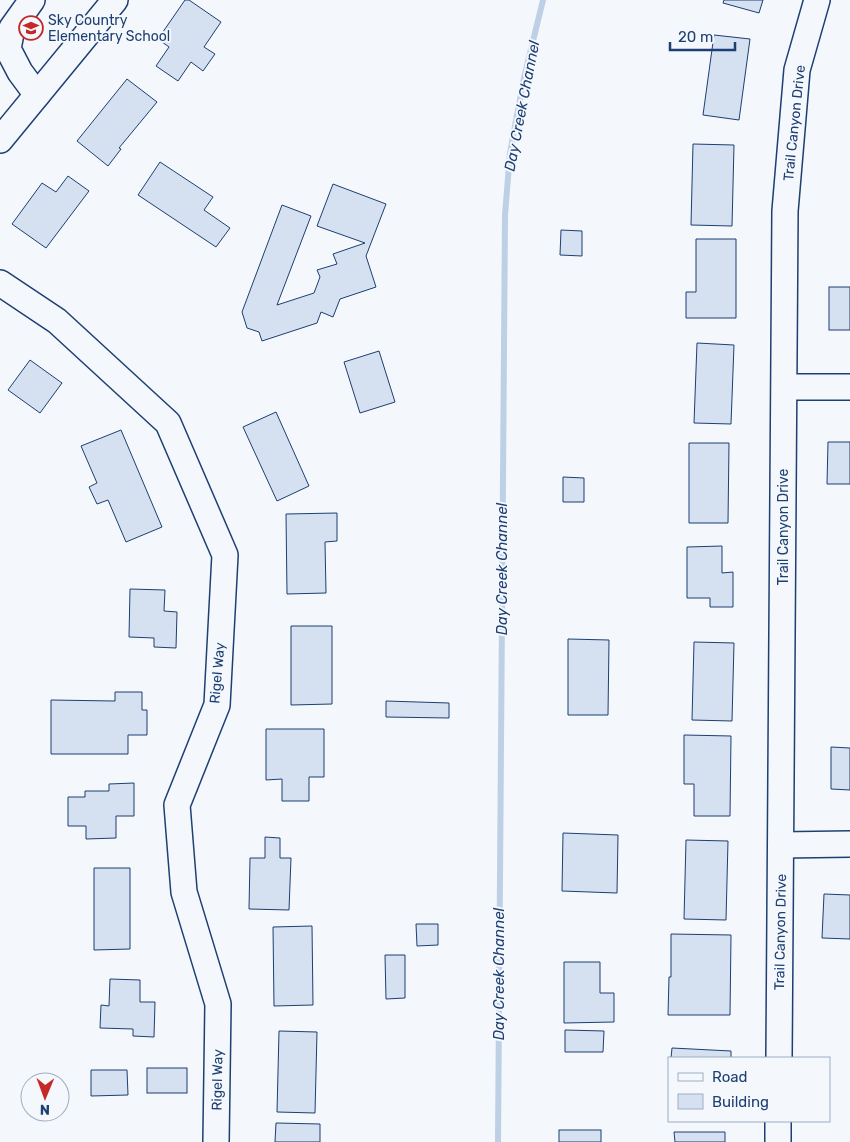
<svg xmlns="http://www.w3.org/2000/svg" width="850" height="1142" viewBox="0 0 850 1142" font-family="Rubik,sans-serif">
<style>
.lines{fill:none;stroke-linecap:round;stroke-linejoin:round}
.stream{stroke:#bed0e5;stroke-width:6}
.building{fill:#d5e0f0;stroke:#1d3f73}
.minor-casing{stroke:#1d3f73;stroke-width:28}
.minor{stroke:#f4f7fb;stroke-width:25}
.labels{text-anchor:middle;stroke-width:4;stroke-linejoin:round;paint-order:stroke}
.poi-label{font-size:14px;fill:#1d3f73;stroke:#f4f7fb;text-anchor:start}
.street-label{font-size:14px;fill:#1d3f73;stroke:#f4f7fb}
.water-label{font-size:15px;font-style:italic;fill:#1d3f73;stroke:#f4f7fb}
</style>
<rect width="100%" height="100%" fill="#f4f7fb"/>
<g class="lines">
<!-- stream -->
<polyline class="stream" points="498,1142 505,215 510,153 524,78 543,0"/>
</g>
<!-- building -->
<g class="building">
<polygon points="185,0 189,0 221,22 204,47 215,54 203,71 191,62 178,81 156,66 169,47 158,39"/>
<polygon points="724,0 763,0 759,13 723,3"/>
<polygon points="714,35 750,39 739,120 703,115"/>
<polygon points="127,79 157,102 119,148 121,149 108,166 77,141"/>
<polygon points="693,144 734,145 732,226 691,225"/>
<polygon points="160,162 213,197 204,210 230,228 216,247 138,195"/>
<polygon points="68,176 89,191 46,248 12,224 42,183 56,192"/>
<polygon points="333,184 386,204 366,256 376,287 340,299 333,317 321,312 317,323 262,341 259,332 247,328 242,312 282,205 311,216 277,305 314,293 320,277 317,270 337,264 333,254 365,243 317,226"/>
<polygon points="561,230 582,231 582,256 560,255"/>
<polygon points="696,239 736,239 736,318 686,318 686,292 696,292"/>
<rect x="829" y="287" width="21" height="43"/>
<polygon points="697,343 734,345 731,424 694,423"/>
<polygon points="379,351 395,402 360,413 344,362"/>
<polygon points="30,360 62,383 40,413 8,390"/>
<polygon points="276,412 309,486 277,501 243,427"/>
<polygon points="121,430 162,527 126,542 108,500 97,504 89,487 97,483 81,446"/>
<polygon points="828,442 850,442 850,484 827,484"/>
<polygon points="689,443 729,443 728,523 689,523"/>
<polygon points="563,477 584,478 584,502 563,502"/>
<polygon points="337,513 337,541 325,542 326,593 287,594 286,514"/>
<polygon points="722,546 722,573 733,572 733,607 710,607 710,598 687,598 687,547"/>
<polygon points="130,589 165,590 164,611 177,612 176,648 154,647 154,638 129,637"/>
<polygon points="291,626 332,626 332,704 291,705"/>
<polygon points="568,639 609,640 608,715 568,715"/>
<polygon points="694,642 734,643 732,721 692,720"/>
<polygon points="115,692 142,692 142,710 147,710 147,735 128,735 128,754 51,754 51,700 115,701"/>
<polygon points="386,701 449,703 449,718 386,717"/>
<polygon points="266,729 324,729 324,777 309,777 309,801 282,801 282,779 266,780"/>
<polygon points="684,735 731,736 730,816 694,816 694,784 684,784"/>
<polygon points="831,747 850,748 850,790 831,789"/>
<polygon points="134,783 134,816 116,816 116,838 86,839 86,826 68,826 68,797 85,797 85,791 109,791 109,784"/>
<polygon points="563,833 618,835 617,893 562,891"/>
<polygon points="265,837 280,838 280,858 291,858 289,910 249,909 250,858 265,858"/>
<polygon points="686,840 728,841 726,920 684,919"/>
<polygon points="94,868 130,868 130,949 94,950"/>
<polygon points="824,894 850,895 850,939 822,938"/>
<polygon points="416,924 438,924 438,945 417,946"/>
<polygon points="312,926 313,1005 274,1006 273,927"/>
<polygon points="671,934 731,935 730,1015 668,1015 669,977 671,977"/>
<polygon points="385,955 405,955 405,998 386,999"/>
<polygon points="564,962 600,962 600,993 614,993 614,1022 564,1023"/>
<polygon points="110,979 140,980 140,1002 155,1002 154,1037 133,1036 133,1029 100,1028 101,1005 109,1006"/>
<polygon points="565,1030 604,1031 603,1052 565,1052"/>
<polygon points="279,1031 317,1032 315,1113 277,1112"/>
<polygon points="672,1048 731,1051 731,1058 671,1058"/>
<rect x="147" y="1068" width="40" height="25"/>
<polygon points="91,1070 127,1070 128,1095 91,1096"/>
<polygon points="276,1123 320,1124 320,1142 275,1142"/>
<rect x="559" y="1130" width="42" height="12"/>
<polygon points="674,1132 725,1132 725,1142 675,1142"/>
</g>
<g class="lines">
<!-- minor casing -->
<g class="minor-casing">
<g id="minor">
<polyline points="32,0 12,28 8,49 20,72 37,95"/>
<polyline points="0,140 115,0"/>
<polyline points="0,283 57,321 168,423 225,555 217,705 177,805 184,892 218,1004 216,1142"/>
<polyline points="785,387 850,387"/>
<polyline points="781,845 850,844"/>
<polyline points="779,1058 785,211 797,70 817,0"/>
<polyline points="778,1142 778,1121"/>
</g>
</g>
<!-- minor -->
<use href="#minor" class="minor"/>
</g>
<!-- icons -->
<defs>
<g id="school-ring" transform="scale(1.25)"><circle r="9.5" fill="#f4f7fb" stroke="#c62828" stroke-width="1.5"/><path d="M0-5L7-2L0 1L-7-2ZM-4 1L0 2.5L4 1V4Q0 6-4 4Z" fill="#c62828"/></g>
</defs>
<g fill-rule="evenodd">
<use href="#school-ring" x="31" y="28"/>
</g>
<g class="labels">
<!-- poi labels -->
<g class="poi-label">
<text x="48" y="25">Sky Country<tspan x="48" dy="16">Elementary School</tspan></text>
</g>
<!-- street labels -->
<g class="street-label">
<text transform="translate(794 123) rotate(-84)" y="5">Trail Canyon Drive</text>
<text transform="translate(783 527) rotate(-90)" y="5">Trail Canyon Drive</text>
<text transform="translate(217 673) rotate(-85)" y="5">Rigel Way</text>
<text transform="translate(780 932) rotate(-89)" y="5">Trail Canyon Drive</text>
<text transform="translate(217 1080) rotate(-89)" y="5">Rigel Way</text>
</g>
<!-- water labels -->
<g class="water-label">
<text transform="translate(522 106) rotate(-79)" y="5">Day Creek Channel</text>
<text transform="translate(502 569) rotate(-90)" y="5">Day Creek Channel</text>
<text transform="translate(499 974) rotate(-90)" y="5">Day Creek Channel</text>
</g>
</g>
<!-- legend -->
<rect x="668" y="1057" width="162" height="65" fill="#f4f7fb" stroke="#9eadc5"/>
<rect x="678" y="1073" width="25" height="8" fill="#f4f7fb" stroke="#9eadc5"/>
<text x="712" y="1082" font-size="15" fill="#1d3f73">Road</text>
<rect x="678" y="1094" width="25" height="15" fill="#d5e0f0" stroke="#9eadc5"/>
<text x="712" y="1107" font-size="15" fill="#1d3f73">Building</text>
<!-- north arrow -->
<g transform="translate(45 1097) rotate(181)"><circle r="24" fill="#f4f7fb" stroke="#9eadc5"/>
<path d="M0-4L9 19L0 12L-9 19Z" fill="#c62828"/>
<text y="-8" font-size="14" font-weight="bold" text-anchor="middle" fill="#1d3f73">N</text>
</g>
<!-- scale -->
<path d="M670 42v8h65v-8" fill="none" stroke="#1d3f73" stroke-width="2.5"/>
<text x="678" y="42" font-size="15" fill="#1d3f73" stroke="#f4f7fb" stroke-width="4" paint-order="stroke">20 m</text>
</svg>
